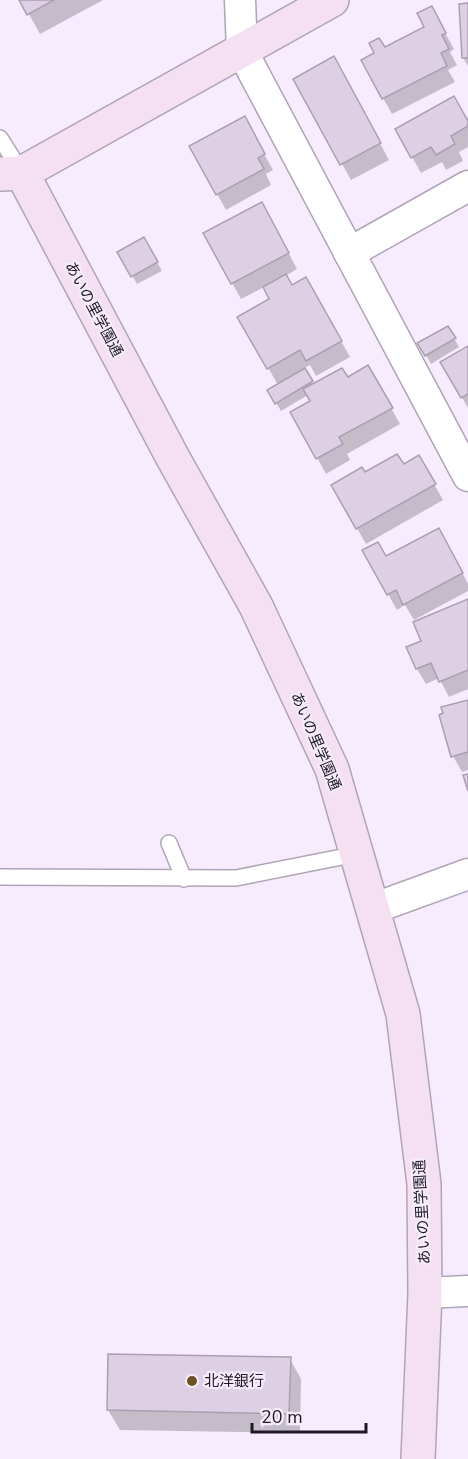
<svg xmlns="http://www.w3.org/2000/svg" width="468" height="1459" viewBox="0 0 468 1459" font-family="'Nunito Sans','Noto Sans JP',sans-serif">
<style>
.shadow{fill:#0003}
.building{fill:#ddd0e4;stroke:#ab9eb1;stroke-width:1.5}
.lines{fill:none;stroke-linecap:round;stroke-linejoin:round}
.lane-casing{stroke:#b0a4b7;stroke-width:18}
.street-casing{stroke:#b0a4b7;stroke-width:33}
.secondary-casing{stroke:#b0a4b7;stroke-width:36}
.lane{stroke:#fff;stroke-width:15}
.street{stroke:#fff;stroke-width:30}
.secondary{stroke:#f4e0f0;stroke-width:33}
.poi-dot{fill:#6e5125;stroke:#f7ecfd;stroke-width:2}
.labels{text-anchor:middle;stroke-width:4.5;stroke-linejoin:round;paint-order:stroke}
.street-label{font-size:15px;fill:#1f1b22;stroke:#f7ecfd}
.poi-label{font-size:15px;fill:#1f1b22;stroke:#f7ecfd;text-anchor:start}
</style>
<rect width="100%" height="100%" fill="#f7ecfd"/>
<!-- shadow -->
<g class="shadow">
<polygon points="21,0 103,0 40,34"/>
<polygon points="468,5 468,66 463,58"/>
<polygon points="440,24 454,49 450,52 457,65 448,70 455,82 392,114 383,98 384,49 426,27"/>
<polygon points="343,74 389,160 351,180 295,79"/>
<polygon points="244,118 273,170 266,174 271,185 226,210 191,147"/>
<polygon points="468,124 468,147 459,152 463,161 446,170 442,162 421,173 397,130"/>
<polygon points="271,220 297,269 285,276 292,287 306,279 350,357 316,376 310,365 304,368 314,385 347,379 368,367 400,424 347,454 350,460 326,474 292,412 312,401 308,395 281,411 269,391 278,385 239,317 271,299 264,287 241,299 232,283"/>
<polygon points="144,239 162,271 137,284 119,253"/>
<polygon points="448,328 459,347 431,364 420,344"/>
<polygon points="468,347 468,408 442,363"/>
<polygon points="419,457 443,500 366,544 333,486 365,474 403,466"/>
<polygon points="448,545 468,584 468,591 414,620 405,605 397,610 388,594 385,557"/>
<polygon points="468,601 468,689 449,697 439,678 426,684 417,669 423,641"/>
<polygon points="468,701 468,770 462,772 453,756"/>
<polygon points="109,1355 290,1359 301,1379 300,1433 120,1430 108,1410"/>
</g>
<!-- building -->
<g class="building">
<polygon points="19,0 54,0 27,15"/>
<polygon points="468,3 468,58 462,58 459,4"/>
<polygon points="432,6 446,33 442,35 449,49 441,53 447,66 382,99 361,60 374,53 369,43 379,38 385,47 424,27 417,13"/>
<polygon points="334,56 381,143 340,165 293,79"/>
<polygon points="454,96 468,121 468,126 451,136 455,144 436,155 431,147 411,158 395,129"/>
<polygon points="245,116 265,154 258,158 264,169 216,195 189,146"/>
<polygon points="262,202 289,253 231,284 203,233"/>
<polygon points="144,237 158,262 131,277 117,252"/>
<polygon points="286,274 292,285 306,277 342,341 306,361 300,350 267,369 237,317 269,299 263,287"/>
<polygon points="448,326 456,338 425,356 417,343"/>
<polygon points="468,346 468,394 461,398 440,362"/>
<polygon points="368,365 393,408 339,437 343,444 316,459 290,412 310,401 303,389 342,368 348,377"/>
<polygon points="305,368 313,381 275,404 267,390"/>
<polygon points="397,454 404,464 419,455 436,484 356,529 331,485 362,467 365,472"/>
<polygon points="439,528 463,573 403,605 396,590 387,595 362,550 378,542 386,556"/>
<polygon points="468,599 468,670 439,682 431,663 416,669 406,647 421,641 413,622"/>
<polygon points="468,700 468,752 451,757 439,715 443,713 441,707"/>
<polygon points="468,774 468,791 463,775"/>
<polygon points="108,1354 291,1357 289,1414 107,1410"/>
</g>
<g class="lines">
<!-- lane casing -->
<g class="lane-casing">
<g id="lane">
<polyline points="0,138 22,173"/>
<polyline points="169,843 184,879"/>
<polyline points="0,877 236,878 357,854"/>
</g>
</g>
<!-- street casing -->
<g class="street-casing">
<g id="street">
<polyline points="240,0 242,51 468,476"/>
<polyline points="349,253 468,186"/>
<polyline points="372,909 468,874"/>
<polyline points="425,1293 468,1291"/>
</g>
</g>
<!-- secondary casing -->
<g class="secondary-casing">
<g id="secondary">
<polyline points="22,173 173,458 256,606 332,769 403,1014 424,1184 425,1293 418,1459"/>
<polyline points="1,174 22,173 332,0"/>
</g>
</g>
<!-- lane -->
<use href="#lane" class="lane"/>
<!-- street -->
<use href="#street" class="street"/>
<!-- secondary -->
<use href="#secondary" class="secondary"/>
</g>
<!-- markers -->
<circle class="poi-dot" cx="192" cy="1381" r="6"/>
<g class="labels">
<!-- street labels -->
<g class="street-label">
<text transform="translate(94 309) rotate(62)" y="5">あいの里学園通</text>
<text transform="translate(316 741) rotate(67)" y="5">あいの里学園通</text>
<text transform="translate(422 1212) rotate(-93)" y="5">あいの里学園通</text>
</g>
<!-- poi labels -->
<g class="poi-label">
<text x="204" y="1386">北洋銀行</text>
</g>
</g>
<!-- scale -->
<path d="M252 1423v9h114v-9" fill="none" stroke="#1f1b22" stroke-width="3"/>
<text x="261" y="1423" font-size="18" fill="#1f1b22" stroke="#f7ecfd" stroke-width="4.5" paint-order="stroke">20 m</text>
</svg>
